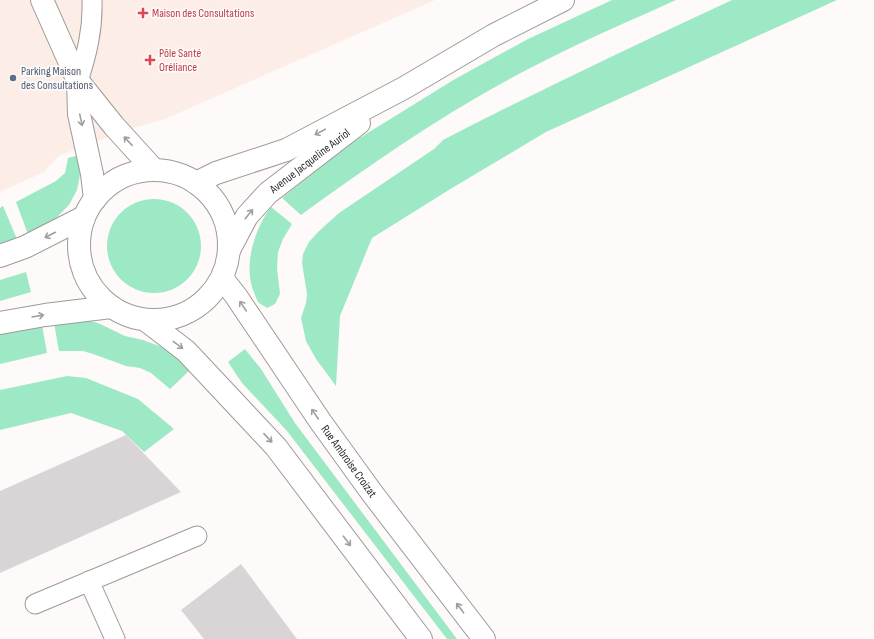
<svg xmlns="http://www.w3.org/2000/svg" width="874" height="639" viewBox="0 0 874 639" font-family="'Sofia Sans Condensed',sans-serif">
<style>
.medical{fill:#fcede7}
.green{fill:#9ee9c5}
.building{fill:#d9d5d7}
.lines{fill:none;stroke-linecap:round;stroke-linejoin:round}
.lane-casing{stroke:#9d9a98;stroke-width:21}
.street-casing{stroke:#9d9a98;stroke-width:24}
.secondary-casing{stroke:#9d9a98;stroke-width:24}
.lane{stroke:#fff;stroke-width:19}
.street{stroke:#fff;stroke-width:22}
.secondary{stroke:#fff;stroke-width:22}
.oneway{stroke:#a09f9f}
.health-dot{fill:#e0444e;stroke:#fdfaf9;stroke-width:1.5}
.service-dot{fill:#5c6f8a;stroke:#fdfaf9;stroke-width:1.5}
.labels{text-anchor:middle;stroke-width:3.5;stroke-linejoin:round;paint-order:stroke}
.health-label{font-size:12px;fill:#be3a42;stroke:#fdfaf9;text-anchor:start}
.service-label{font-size:12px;fill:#4e5e75;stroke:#fdfaf9;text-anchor:start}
.street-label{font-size:12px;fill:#2c2a2a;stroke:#fdfaf9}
</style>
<rect width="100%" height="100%" fill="#fdfaf9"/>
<!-- medical -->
<polygon class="medical" points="0,0 435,0 165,119 133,128 60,155 44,172 0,192"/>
<!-- green -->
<g class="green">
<path d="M612,0H676C632,20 587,39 544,61C458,104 379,158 301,215L282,198L345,147L455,79L528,39Z"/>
<path d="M732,0H837L546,132L452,188L372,238L340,316L336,386L316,359L306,341L301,318L306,303L307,294L302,263L303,254L309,242L318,232L339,213L434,149L443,140C538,91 635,45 732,0Z"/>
<polygon points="79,155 80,175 77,190 69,205 54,220 28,234 16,202 56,181 65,173 68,158"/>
<circle cx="154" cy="246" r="47"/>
<polygon points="3,206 17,239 0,245 0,208"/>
<path d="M271,207L292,224L283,239L278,252L277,268L280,294L275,304L267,308C265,306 261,305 259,303C257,301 256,297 255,295C242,267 254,230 271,207Z"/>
<polygon points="26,272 31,292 0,301 0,280"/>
<polygon points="86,320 98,323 125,336 143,340 170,350 189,371 170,389 151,373 140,368 126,366 96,355 83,351 59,351 54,323"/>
<polygon points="42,325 47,353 0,364 0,333"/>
<polygon points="245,349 261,369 295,423 457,639 447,639 287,431 242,383 228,362"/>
<polygon points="67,376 86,378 138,399 174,429 144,452 122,431 71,413 0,430 0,390"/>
</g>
<!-- building -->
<g class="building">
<polygon points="126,435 181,492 0,573 0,491"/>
<polygon points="241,564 297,639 204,639 181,610"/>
</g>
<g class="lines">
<!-- lane casing -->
<g class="lane-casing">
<g id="lane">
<path d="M78,81C87,54 93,29 92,0"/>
<polyline points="89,581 115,639"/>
<polyline points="35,604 197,536"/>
</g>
</g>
<!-- street casing -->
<g class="street-casing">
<g id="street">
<polyline points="42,0 78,81 114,126 154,170"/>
<polyline points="78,81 79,114 92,174 95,199"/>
</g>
</g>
<!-- secondary casing -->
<g class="secondary-casing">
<g id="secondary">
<circle cx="154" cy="245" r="75"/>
<polyline points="196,183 216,173 286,150 404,88 494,35 563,0"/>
<path id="s1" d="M230,248L247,216L268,193L359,123"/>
<polyline points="0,256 25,247 84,217"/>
<path id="s2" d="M222,278L236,296L320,421L372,493L484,639"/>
<polyline points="147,321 186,351 276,447 421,639"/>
<polyline points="0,323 45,315 111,307"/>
</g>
</g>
<!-- lane -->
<use href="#lane" class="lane"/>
<!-- street -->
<use href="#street" class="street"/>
<!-- secondary -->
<use href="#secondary" class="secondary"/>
</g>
<!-- one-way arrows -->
<defs><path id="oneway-shaft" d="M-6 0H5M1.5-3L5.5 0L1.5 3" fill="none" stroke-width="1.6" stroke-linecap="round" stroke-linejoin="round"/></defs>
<g class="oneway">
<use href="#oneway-shaft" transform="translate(81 120) rotate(78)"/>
<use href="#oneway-shaft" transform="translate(320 132) rotate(152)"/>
<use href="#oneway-shaft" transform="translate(128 141) rotate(-133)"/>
<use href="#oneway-shaft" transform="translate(249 214) rotate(-51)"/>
<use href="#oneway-shaft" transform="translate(50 235) rotate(153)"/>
<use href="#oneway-shaft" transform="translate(243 306) rotate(-124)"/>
<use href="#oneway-shaft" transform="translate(38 316) rotate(-10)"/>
<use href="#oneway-shaft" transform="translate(178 345) rotate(36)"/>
<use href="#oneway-shaft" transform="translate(315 414) rotate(-124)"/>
<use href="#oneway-shaft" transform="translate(268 438) rotate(47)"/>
<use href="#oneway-shaft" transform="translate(347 541) rotate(53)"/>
<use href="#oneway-shaft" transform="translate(460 608) rotate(-127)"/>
</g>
<!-- markers -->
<g class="health-dot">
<path d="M141 7h4v4h4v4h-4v4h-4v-4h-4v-4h4z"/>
<path d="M148 54h4v4h4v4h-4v4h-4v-4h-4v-4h4z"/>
</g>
<circle class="service-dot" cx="13" cy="78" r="4"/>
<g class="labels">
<!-- health labels -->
<g class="health-label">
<text x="152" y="17">Maison des Consultations</text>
<text x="159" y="57">Pôle Santé<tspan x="159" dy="14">Oréliance</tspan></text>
</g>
<!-- service labels -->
<g class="service-label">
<text x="21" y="75">Parking Maison<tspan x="21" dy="14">des Consultations</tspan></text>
</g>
<!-- street labels -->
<g class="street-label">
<text dy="4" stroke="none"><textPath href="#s1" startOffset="120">Avenue Jacqueline Auriol</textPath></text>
<text dy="4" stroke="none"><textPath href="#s2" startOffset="223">Rue Ambroise Croizat</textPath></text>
</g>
</g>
</svg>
